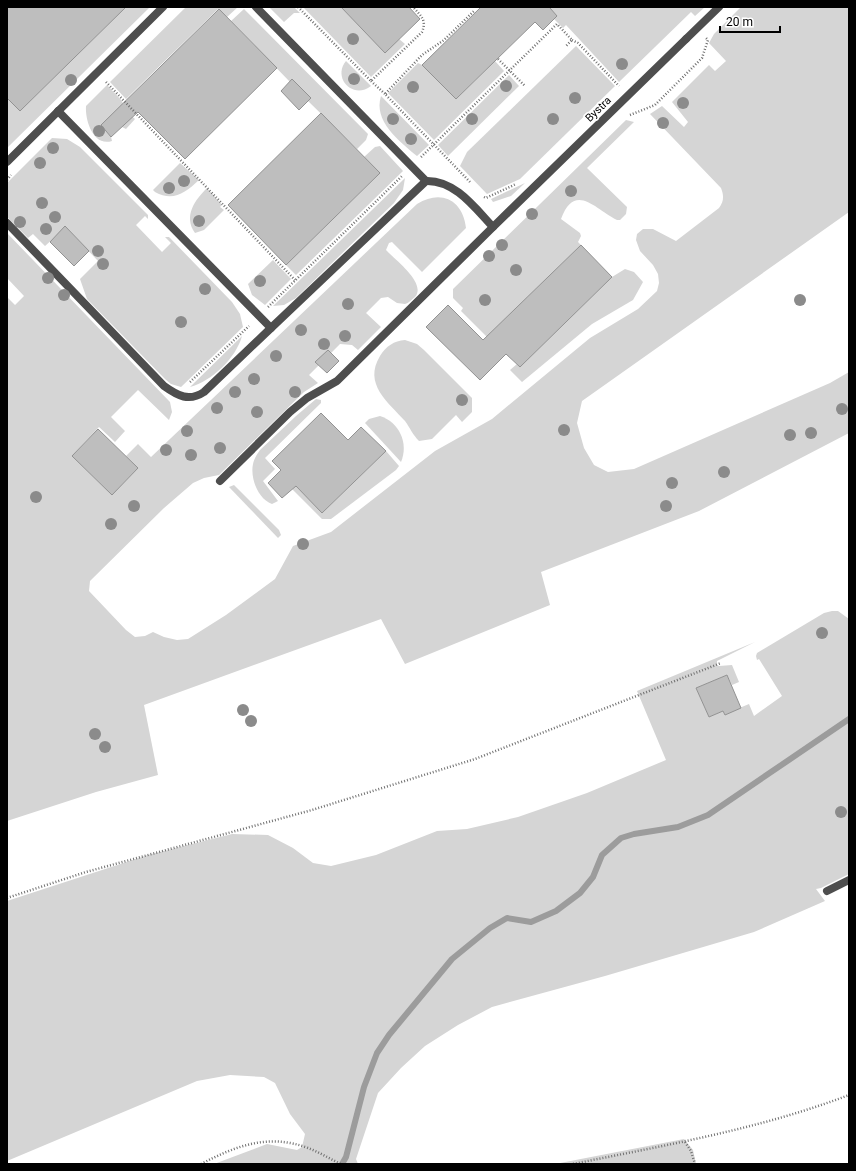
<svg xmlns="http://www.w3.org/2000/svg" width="856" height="1171" viewBox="0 0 856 1171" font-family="Roboto,sans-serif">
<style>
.green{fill:#d5d5d5}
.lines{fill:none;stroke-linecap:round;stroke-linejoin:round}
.stream{stroke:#9c9c9c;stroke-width:6}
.building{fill:#bebebe;stroke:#929292}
.path{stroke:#707070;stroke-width:2.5;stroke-dasharray:1 2;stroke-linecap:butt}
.lane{stroke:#4e4e4e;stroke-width:8}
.street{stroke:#4e4e4e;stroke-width:8}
.tree{fill:#8b8b8b}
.labels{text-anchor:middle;stroke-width:3.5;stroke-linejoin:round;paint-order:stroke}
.street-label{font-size:11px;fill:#000;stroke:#fff}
</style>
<rect width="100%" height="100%" fill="#fff"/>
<!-- green -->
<g class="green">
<polygon points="126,7 150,7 7,148 7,98 20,111"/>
<polygon points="186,7 238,7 227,17 218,9 126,99 110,82"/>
<polygon points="269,7 294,7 300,13 294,13 284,22"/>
<polygon points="303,7 341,7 385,52 399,39 405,44 371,77"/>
<polygon points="548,7 705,7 695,16 691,12 619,82 566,25 563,28 554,19 557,16"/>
<path d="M741,7H849V212L582,401L577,423L584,448L594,465L608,472L634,469L830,383L849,372V433L699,511L541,572L550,605L405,664L381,619L144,705L158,775L96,792L7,821V297L15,305L24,296L7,278V233L170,402L172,412L169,420L138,390L111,417L125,431L115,442L99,427L72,456L112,495L138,468L126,456L138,444L151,457L417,204C441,189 463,200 466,228L422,272L392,242L389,243L386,250C395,260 427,283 415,297C411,300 409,303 405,304L397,303L388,297L381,298L366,313L381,327L358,350L352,345L340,344L331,353L328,350L316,362L319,365L309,375L318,383L304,392L219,475L204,478L193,483L164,508L90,581L89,591L126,630L135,637L145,636L153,632L164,637L177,640L188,639L226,615L275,579L293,546L331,532L435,451L492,419L590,338L638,309L657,291L659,283L658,274L653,265L640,251L636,240L637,234L643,229H653L676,241L719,208C724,201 724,196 721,188L650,114L662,106L684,127L688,122L672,102L709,65L715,71L726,61L709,43L714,34Z"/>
<polygon points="244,9 368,134 366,140 357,149 308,101 311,98 290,82 231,21"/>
<polygon points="576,46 615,86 520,179 487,194 460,166 467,152"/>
<path d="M346,61L371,86C353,100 332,78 346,61Z"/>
<polygon points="495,61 504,71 434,140 388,93 418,63 422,65 456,99"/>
<polygon points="509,75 519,86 448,156 438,145"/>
<path d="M107,85L122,101L125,110L135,119L126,129L122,127L115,112L101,125L111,137L112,141C93,147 85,120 86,106Z"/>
<path d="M381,96L429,145L417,156C399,141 373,121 381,96Z"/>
<path d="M626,120L634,122L587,168L627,207L626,214L620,220H617C596,210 575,181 561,219L580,233L581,236L578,242L581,245L487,337L461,311L463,308L453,298V289Z"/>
<polygon points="52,138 67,139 80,147 148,215 148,219 145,216 136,225 162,252 171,243 165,237 169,237 232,302 240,314 243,327 181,387 171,384 165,379 87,299 80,279 98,261 66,227 45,246 33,234 28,238 7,217 7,183"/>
<polygon points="380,146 403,171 296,275 286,265 380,173 364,157 375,147"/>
<path d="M180,163L199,180C185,193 173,202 155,192L153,190Z"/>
<polygon points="405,178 403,190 394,203 296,298 284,305 273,306"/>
<polygon points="525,183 511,196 493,202 491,199"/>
<path d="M207,188L222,205L220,207L224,210L204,230L195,233C183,216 195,200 207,188Z"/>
<polygon points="273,260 291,279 265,305 252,295 248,284"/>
<polygon points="625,269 634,272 643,282 633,300 592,324 522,382 510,370 517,364 520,366 612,277"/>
<path d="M242,336C236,358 212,381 190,387Z"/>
<path d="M405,340L417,344L424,350L472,398V412L462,422L456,415L432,439L419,441C413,435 410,428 405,421C388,402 363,384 380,356C386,346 394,341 405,340Z"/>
<path d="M316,399L321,400V403L265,458L275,469L263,481L278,501L272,504C258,499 250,478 253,464C254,459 257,454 260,450L296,416Z"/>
<path d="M380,416C399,422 409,443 401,462L365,423L369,419Z"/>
<polygon points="386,451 399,466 396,470 331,519 322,519 292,489 296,485 322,513"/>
<polygon points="234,485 279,530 281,535 278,538 229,487"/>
<polygon points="832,611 838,611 849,619 849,874 821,888 816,889 825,901 754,932 605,976 492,1007 458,1025 425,1046 401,1068 378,1093 356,1159 358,1164 214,1164 267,1144 297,1150 302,1147 305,1134 290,1114 275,1083 264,1077 230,1075 197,1081 7,1161 7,901 148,855 232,834 268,835 293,848 313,863 331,866 376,855 437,831 467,829 518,817 587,793 666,760 637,691 755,642 717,661 717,665 719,666 732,665 739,682 732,685 727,675 696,688 709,717 723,711 725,714 749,704 754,716 782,696 759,659 757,660 756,656 757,653 824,613"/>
<polygon points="684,1139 693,1150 696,1164 555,1164"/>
</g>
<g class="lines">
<!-- stream -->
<polyline class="stream" points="342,1164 346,1157 364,1087 377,1053 389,1035 452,959 490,928 507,918 531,922 556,911 580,893 593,877 602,855 621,838 634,834 678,827 708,815 849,719"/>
</g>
<!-- building -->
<g class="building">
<polygon points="7,7 126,7 20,111 7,98"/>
<polygon points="341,7 409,7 420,19 385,53"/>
<polygon points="481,7 551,7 550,8 557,16 543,30 535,22 456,99 422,65"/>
<polygon points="219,9 277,68 185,159 138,112 111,137 101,125"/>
<polygon points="292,79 311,98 299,110 281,91"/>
<polygon points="321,113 380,173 286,265 228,205"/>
<polygon points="65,226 89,251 74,266 50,242"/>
<polygon points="581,245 612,277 520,367 506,354 480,380 426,327 448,305 483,340"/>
<polygon points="328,350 339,361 327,373 315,362"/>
<polygon points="321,413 348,440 361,427 386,451 322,513 296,486 282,498 268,483 281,470 272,461"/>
<polygon points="98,429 138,468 112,495 72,456"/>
<polygon points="727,675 741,708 725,715 723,711 709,717 696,688"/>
</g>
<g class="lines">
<!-- path -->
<g class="path">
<path d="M298,7L371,81L422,32C427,20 421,16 413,7"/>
<polyline points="572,40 578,43 619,86"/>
<polyline points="498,59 525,86"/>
<polyline points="371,81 385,94"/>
<polyline points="106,82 295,280"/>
<polyline points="630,115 655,105 702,58 708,40 706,38"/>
<polyline points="421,157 557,24 572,40 566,46"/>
<polyline points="7,180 11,175"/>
<polyline points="470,182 385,94 422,55 444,40 475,10"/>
<polyline points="484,197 486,198 516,184"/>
<polyline points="268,307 402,176"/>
<polyline points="190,382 249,326"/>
<polyline points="7,898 86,872 312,810 475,759 721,663"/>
<polyline points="685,1142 691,1151 695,1164"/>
<path d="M201,1164C236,1146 268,1133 308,1148C319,1152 330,1159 341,1164"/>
<path d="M573,1164C666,1145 760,1129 849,1095"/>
</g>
<!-- lane -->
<g class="lane">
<polyline points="58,111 271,328 426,181 256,7"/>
<polyline points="7,162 163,7"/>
<path d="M7,223L164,386C178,396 189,402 204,392L271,328"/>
<polyline points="493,227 686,39"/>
<path d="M220,481L290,412L307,398L337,381L493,227C475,208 455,180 426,181"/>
<polyline points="827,891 849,880"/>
</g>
<!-- street -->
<polyline class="street" points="686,39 719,7"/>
</g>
<!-- trees -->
<g class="tree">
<circle cx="353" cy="39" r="6"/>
<circle cx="622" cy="64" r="6"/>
<circle cx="354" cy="79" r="6"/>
<circle cx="71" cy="80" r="6"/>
<circle cx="506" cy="86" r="6"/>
<circle cx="413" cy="87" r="6"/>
<circle cx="575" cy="98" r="6"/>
<circle cx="683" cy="103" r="6"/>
<circle cx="393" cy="119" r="6"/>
<circle cx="472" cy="119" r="6"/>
<circle cx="553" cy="119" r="6"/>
<circle cx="663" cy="123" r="6"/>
<circle cx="99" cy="131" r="6"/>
<circle cx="411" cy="139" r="6"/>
<circle cx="53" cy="148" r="6"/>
<circle cx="40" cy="163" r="6"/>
<circle cx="184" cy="181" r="6"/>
<circle cx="169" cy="188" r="6"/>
<circle cx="571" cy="191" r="6"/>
<circle cx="42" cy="203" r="6"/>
<circle cx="532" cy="214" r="6"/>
<circle cx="55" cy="217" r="6"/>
<circle cx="199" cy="221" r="6"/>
<circle cx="20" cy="222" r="6"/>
<circle cx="46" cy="229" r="6"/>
<circle cx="502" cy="245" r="6"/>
<circle cx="98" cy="251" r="6"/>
<circle cx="489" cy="256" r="6"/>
<circle cx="103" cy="264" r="6"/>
<circle cx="516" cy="270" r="6"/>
<circle cx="48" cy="278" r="6"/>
<circle cx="260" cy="281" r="6"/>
<circle cx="205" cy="289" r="6"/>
<circle cx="64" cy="295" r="6"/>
<circle cx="485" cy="300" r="6"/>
<circle cx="800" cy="300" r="6"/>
<circle cx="348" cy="304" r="6"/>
<circle cx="181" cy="322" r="6"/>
<circle cx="301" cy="330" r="6"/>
<circle cx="345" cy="336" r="6"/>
<circle cx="324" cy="344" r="6"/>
<circle cx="276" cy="356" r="6"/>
<circle cx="254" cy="379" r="6"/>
<circle cx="235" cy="392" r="6"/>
<circle cx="295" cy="392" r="6"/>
<circle cx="462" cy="400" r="6"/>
<circle cx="217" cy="408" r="6"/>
<circle cx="842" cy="409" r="6"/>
<circle cx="257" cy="412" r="6"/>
<circle cx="564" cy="430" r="6"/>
<circle cx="187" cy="431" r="6"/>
<circle cx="811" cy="433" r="6"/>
<circle cx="790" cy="435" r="6"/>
<circle cx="220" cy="448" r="6"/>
<circle cx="166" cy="450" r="6"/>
<circle cx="191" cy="455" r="6"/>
<circle cx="724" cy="472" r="6"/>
<circle cx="672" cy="483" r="6"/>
<circle cx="36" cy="497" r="6"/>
<circle cx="134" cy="506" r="6"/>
<circle cx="666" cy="506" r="6"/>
<circle cx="111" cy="524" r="6"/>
<circle cx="303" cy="544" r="6"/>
<circle cx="822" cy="633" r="6"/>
<circle cx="243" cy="710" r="6"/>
<circle cx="251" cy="721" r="6"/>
<circle cx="95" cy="734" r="6"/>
<circle cx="105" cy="747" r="6"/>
<circle cx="841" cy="812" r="6"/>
</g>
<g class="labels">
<!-- street labels -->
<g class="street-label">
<text transform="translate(598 109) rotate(-44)" y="4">Bystra</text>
</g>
</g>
<!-- border -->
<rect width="856" height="1171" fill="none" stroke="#000000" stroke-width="16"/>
<!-- scale -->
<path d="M720 26v6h60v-6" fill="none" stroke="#000000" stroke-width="2"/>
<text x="726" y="26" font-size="12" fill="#000000" stroke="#ffffff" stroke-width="3" paint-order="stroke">20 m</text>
</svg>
